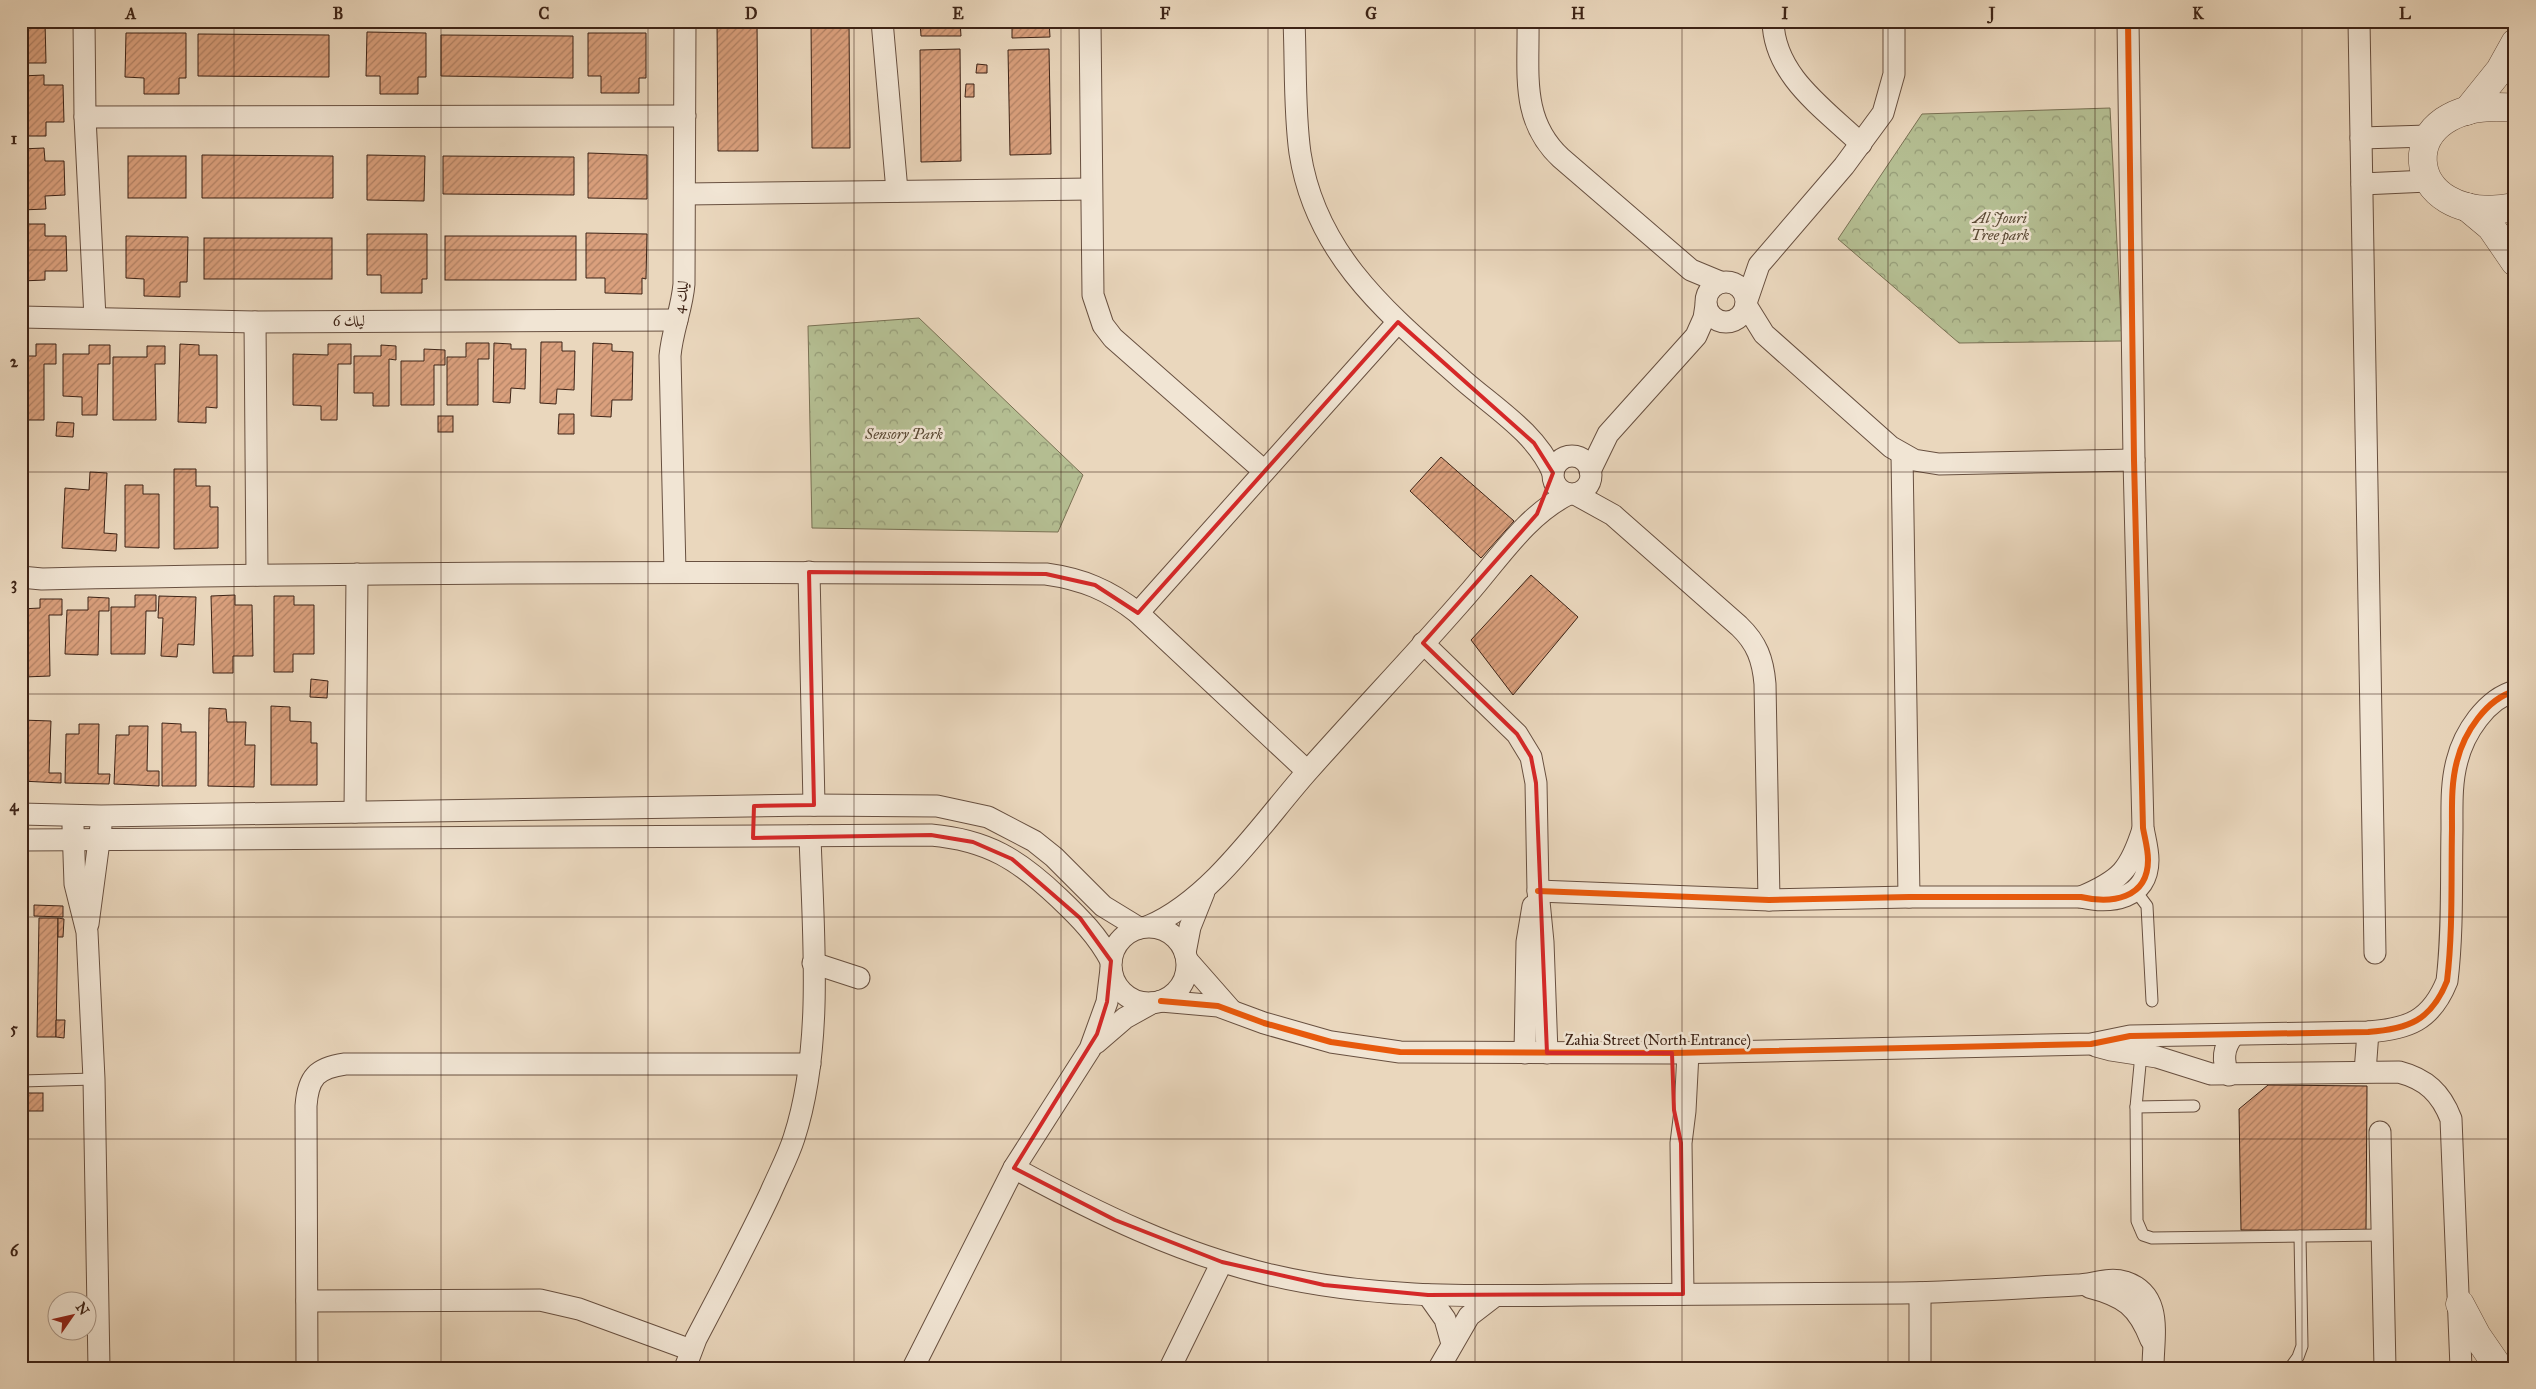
<svg xmlns="http://www.w3.org/2000/svg" width="2536" height="1389" viewBox="0 0 2536 1389" font-family="'IM FELL Great Primer',Amiri,serif">
<style>
.park{fill:url(#park-crowns);stroke:#797154}
.building{fill:url(#building-hatch);stroke:#3d2316}
.lines{fill:none;stroke-linecap:round;stroke-linejoin:round}
.service-casing{stroke:#685040;stroke-width:13}
.minor-casing{stroke:#685040;stroke-width:23}
.tertiary-casing{stroke:#685040;stroke-width:29}
.service{stroke:#f1e5d4;stroke-width:11}
.minor{stroke:#f1e5d4;stroke-width:21}
.tertiary{stroke:#f1e5d4;stroke-width:28}
.cycleway-casing{stroke:#f1e5d4;stroke-width:9}
.cycleway{stroke:#e8590c;stroke-width:6}
.marked{fill:none;stroke:#d62828;stroke-width:4;stroke-linejoin:round}
.grid{fill:none;stroke:#3d2316;stroke-width:1;stroke-opacity:0.55}
.labels{text-anchor:middle;stroke-width:5;stroke-linejoin:round;paint-order:stroke}
.park-label{font-size:15px;font-style:italic;fill:#5b4a35;stroke:#f1e5d4}
.street-label{font-size:15px;fill:#3d2316;stroke:#f1e5d4}
.neatline{fill:none;stroke:#3d2316;stroke-width:2}
.grid-label{font-size:16px;text-anchor:middle;font-weight:bold;fill:#3d2316}
</style>
<defs>
<pattern id="park-crowns" width="20" height="18" patternUnits="userSpaceOnUse" patternTransform="scale(1.25)"><rect width="20" height="18" fill="#b5bf93"/><path d="M2 6a3 3 0 1 1 6 0M12 15a3 3 0 1 1 6 0" fill="none" stroke="#949b77"/></pattern>
<pattern id="building-hatch" width="6" height="6" patternUnits="userSpaceOnUse" patternTransform="scale(1.25)"><rect width="6" height="6" fill="#daa07d"/><path d="M-1 1l2-2M0 6l6-6M5 7l2-2" fill="none" stroke="#b28265"/></pattern>
</defs>
<rect width="100%" height="100%" fill="#ead7bd"/>
<filter id="stains"><feTurbulence type="fractalNoise" baseFrequency=".004" numOctaves="4"/><feColorMatrix values="0 0 0 0 .2 0 0 0 0 .09 0 0 0 0 .02 0 0 0 .5 -.17"/></filter>
<radialGradient id="worn" r=".72"><stop offset=".6" stop-color="#630" stop-opacity="0"/><stop offset="1" stop-color="#630" stop-opacity=".3"/></radialGradient>
<!-- park -->
<g class="park">
<polygon points="2110,108 2122,341 1959,343 1838,239 1922,114"/>
<polygon points="919,318 1083,475 1058,532 812,528 808,326"/>
</g>
<!-- building -->
<g class="building">
<polygon points="21,21 45,21 46,63 21,63"/>
<polygon points="381,21 391,21 391,25 382,25"/>
<polygon points="425,21 434,21 433,28 425,27"/>
<polygon points="717,21 757,21 758,151 718,151"/>
<polygon points="811,21 849,21 850,148 812,148"/>
<polygon points="920,21 960,21 961,36 921,36"/>
<polygon points="1012,21 1049,21 1050,37 1012,38"/>
<polygon points="367,32 426,33 426,77 418,77 418,94 380,94 380,76 366,76"/>
<polygon points="126,33 186,33 186,78 179,78 179,94 144,94 144,78 125,77"/>
<polygon points="588,33 646,33 646,78 639,78 639,93 601,93 601,76 588,76"/>
<polygon points="198,34 329,35 329,77 198,76"/>
<polygon points="441,35 573,36 573,78 441,76"/>
<polygon points="960,49 961,161 921,162 920,50"/>
<polygon points="1049,49 1051,154 1010,155 1008,50"/>
<polygon points="977,64 987,65 987,73 976,73"/>
<polygon points="44,75 44,85 63,85 64,122 46,122 46,136 21,136 21,76"/>
<polygon points="966,84 974,84 974,97 965,97"/>
<polygon points="44,148 45,161 64,161 65,195 45,196 46,209 21,210 21,149"/>
<polygon points="588,153 647,155 647,199 588,198"/>
<polygon points="202,155 333,156 333,198 202,198"/>
<polygon points="367,155 425,156 424,201 367,200"/>
<rect x="128" y="156" width="58" height="42"/>
<polygon points="443,156 574,157 574,195 443,194"/>
<polygon points="21,224 45,224 45,236 66,236 67,271 45,271 45,280 21,281"/>
<polygon points="586,233 647,234 646,279 642,278 642,294 605,293 605,278 586,278"/>
<polygon points="367,234 427,234 427,279 422,279 422,293 381,293 381,275 367,275"/>
<polygon points="126,236 188,237 187,282 180,282 180,297 144,296 144,279 126,278"/>
<rect x="445" y="236" width="131" height="44"/>
<rect x="204" y="238" width="128" height="41"/>
<polygon points="541,342 562,342 562,351 575,351 574,390 557,389 556,404 540,403"/>
<polygon points="466,343 489,343 489,359 478,359 478,405 447,405 447,357 466,357"/>
<polygon points="494,343 511,344 511,349 526,349 525,389 511,388 510,403 493,402"/>
<polygon points="593,343 612,344 612,351 633,352 632,400 612,400 611,417 591,416"/>
<polygon points="36,344 56,344 56,364 44,364 44,420 21,420 21,356 36,356"/>
<polygon points="180,344 199,345 199,355 217,355 217,408 206,407 206,423 178,422"/>
<polygon points="328,344 351,344 351,364 338,364 337,420 321,420 321,406 293,405 293,354 328,355"/>
<polygon points="89,345 110,345 110,364 98,364 97,415 82,415 82,397 63,396 63,354 89,354"/>
<polygon points="381,345 396,346 396,360 389,359 389,406 373,406 373,393 354,393 354,356 381,356"/>
<polygon points="147,346 165,346 165,364 155,364 156,420 113,420 113,357 147,357"/>
<polygon points="424,349 445,350 445,365 434,365 434,405 401,405 401,361 424,361"/>
<polygon points="559,414 574,414 574,434 558,434"/>
<rect x="438" y="416" width="15" height="16"/>
<polygon points="57,422 74,423 73,437 56,436"/>
<polygon points="1441,457 1514,521 1481,558 1410,491"/>
<polygon points="174,469 196,469 196,486 210,486 210,507 218,507 218,548 174,549"/>
<polygon points="90,472 107,473 104,533 117,534 116,551 62,548 65,488 89,490"/>
<polygon points="125,485 143,485 143,494 159,494 159,548 125,547"/>
<polygon points="1531,575 1578,617 1513,695 1471,640"/>
<polygon points="135,595 156,595 156,611 146,611 145,654 111,654 111,607 135,607"/>
<polygon points="235,595 235,605 252,605 253,656 233,656 233,673 213,673 211,596"/>
<polygon points="159,596 196,597 194,645 178,644 177,657 161,656 163,618 158,618"/>
<polygon points="274,596 294,596 294,605 314,605 314,654 293,654 293,672 274,672"/>
<polygon points="88,597 109,598 109,611 99,611 98,655 65,654 67,610 88,610"/>
<polygon points="40,599 62,599 62,615 49,615 50,676 24,677 24,663 21,663 21,609 40,608"/>
<polygon points="311,679 328,681 327,698 310,697"/>
<polygon points="271,706 290,707 290,721 311,722 311,743 317,743 317,785 271,785"/>
<polygon points="209,708 226,709 227,722 246,722 245,745 255,745 254,787 208,786"/>
<polygon points="21,720 51,721 49,773 61,773 61,783 21,781"/>
<polygon points="162,723 181,724 181,732 196,732 196,786 162,786"/>
<polygon points="79,724 99,724 98,774 110,774 109,784 65,783 66,734 79,734"/>
<polygon points="129,726 148,726 147,771 159,771 159,786 114,784 116,735 129,735"/>
<polygon points="21,888 23,888 25,1030 21,1030"/>
<polygon points="34,905 63,906 63,917 34,916"/>
<polygon points="39,918 58,918 56,1037 37,1037"/>
<polygon points="58,918 64,919 63,937 58,937"/>
<polygon points="56,1020 65,1020 64,1038 56,1037"/>
<polygon points="2268,1085 2367,1086 2366,1231 2241,1230 2239,1109"/>
<rect x="21" y="1093" width="22" height="18"/>
</g>
<g class="lines">
<!-- service casing -->
<g class="service-casing">
<g id="service">
<polyline points="2135,890 2147,906 2152,1001"/>
<polyline points="2141,1054 2136,1107 2137,1221 2143,1235 2152,1238 2382,1235"/>
<polyline points="21,1081 94,1079"/>
<polyline points="2136,1107 2194,1106"/>
<polyline points="2290,1368 2298,1357 2302,1346 2300,1236"/>
</g>
</g>
<!-- minor casing -->
<g class="minor-casing">
<g id="minor">
<polyline points="84,21 85,117 95,318"/>
<polyline points="882,21 897,191"/>
<polyline points="1090,21 1093,295 1103,325 1113,338 1264,471"/>
<path d="M1294,21C1296,65 1294,110 1300,153C1316,257 1391,316 1464,381C1495,408 1537,434 1553,473"/>
<path d="M1528,21C1529,73 1520,120 1561,158L1691,270L1720,282"/>
<path d="M1773,21C1774,76 1825,109 1861,144"/>
<polyline points="2359,21 2375,953"/>
<polyline points="85,117 685,116"/>
<polyline points="2361,138 2428,136"/>
<polyline points="2362,184 2428,181"/>
<polyline points="686,194 1090,189"/>
<circle cx="1726" cy="302" r="20"/>
<polyline points="1747,300 1759,265 1844,166 1883,113 1894,74 1894,21"/>
<polyline points="1746,305 1764,334 1891,447 1914,460 1939,464 2134,460"/>
<polyline points="21,317 255,322 677,320"/>
<polyline points="255,322 257,575"/>
<polyline points="1902,455 1909,897"/>
<circle cx="1572" cy="475" r="19"/>
<polyline points="1590,471 1608,434 1696,336 1704,318 1706,305"/>
<path d="M1575,494L1613,515L1739,626C1757,643 1763,660 1765,684L1769,900"/>
<path d="M675,572L670,356C672,331 682,309 684,284L685,21"/>
<polyline points="809,572 814,805"/>
<path d="M21,577L42,579C376,572 711,571 1046,574C1082,579 1109,590 1138,613L1307,771"/>
<polyline points="1138,613 1398,322"/>
<polyline points="1423,643 1517,734 1531,757 1536,783 1538,891 1543,942 1547,1053"/>
<polyline points="355,812 357,574"/>
<polyline points="21,814 101,816 814,805 937,806 988,817 1034,841 1054,857 1103,906 1139,928"/>
<polyline points="73,826 75,884 87,932 94,1079 99,1368"/>
<path d="M21,840L931,835C988,840 1019,860 1059,898C1080,918 1098,936 1111,961"/>
<path d="M1538,891L1769,900L1909,897H2081C2111,904 2148,899 2148,860C2148,849 2145,839 2143,828L2134,460L2128,21"/>
<path d="M2081,897C2121,880 2130,870 2143,829"/>
<polyline points="88,924 101,826"/>
<path d="M1149,926C1212,899 1262,823 1307,772C1360,712 1415,655 1467,595C1498,560 1526,515 1569,494"/>
<circle cx="1149" cy="965" r="38"/>
<polyline points="1185,953 1190,927 1204,892"/>
<polyline points="1187,960 1231,1010"/>
<polyline points="813,963 859,978"/>
<path d="M1161,1001L1218,1006L1264,1023L1331,1042L1400,1052L1672,1053L2091,1044L2130,1036L2368,1032C2408,1029 2431,1021 2447,981C2453,931 2451,879 2452,829C2452,807 2451,783 2457,761C2464,733 2486,699 2515,691"/>
<polyline points="1096,1043 1125,1018 1152,1003"/>
<path d="M2096,1046L2111,1050L2157,1057L2211,1074L2399,1072C2426,1079 2441,1093 2451,1119L2461,1368"/>
<polyline points="1525,1053 1527,942 1533,906"/>
<polyline points="2365,1072 2368,1032"/>
<path d="M2229,1075C2222,1061 2223,1048 2233,1036"/>
<polyline points="2380,1132 2385,1368"/>
<path d="M1014,1168C1095,1212 1180,1254 1271,1275C1372,1299 1476,1296 1580,1295C1687,1294 1795,1294 1902,1293C1960,1292 2018,1288 2076,1285C2092,1285 2108,1277 2125,1282C2164,1295 2153,1336 2153,1368"/>
<path d="M2089,1287C2124,1296 2138,1306 2151,1340"/>
<polyline points="1683,1294 1681,1143 1685,1111 1688,1053"/>
<polyline points="1428,1295 1445,1319 1452,1344"/>
<polyline points="307,1301 540,1300 579,1309 691,1350"/>
<path d="M307,1368L306,1106C308,1077 317,1068 345,1064H810"/>
<path d="M685,1368L696,1339C721,1291 747,1243 770,1194C778,1175 788,1157 794,1138C824,1046 813,932 810,836"/>
<polyline points="913,1368 1014,1168 1090,1049 1107,1002 1111,969"/>
<polyline points="1170,1368 1222,1262"/>
<polyline points="1439,1368 1469,1316 1495,1296"/>
<polyline points="1920,1368 1920,1293"/>
</g>
</g>
<!-- tertiary casing -->
<g class="tertiary-casing">
<g id="tertiary">
<path d="M2515,108C2386,94 2398,230 2515,207"/>
<polyline points="2467,111 2500,70 2515,43"/>
<polyline points="2467,207 2491,227 2515,262"/>
<polyline points="2460,1304 2477,1336 2499,1368"/>
</g>
</g>
<!-- service -->
<use href="#service" class="service"/>
<!-- minor -->
<use href="#minor" class="minor"/>
<!-- tertiary -->
<use href="#tertiary" class="tertiary"/>
<!-- cycleway casing -->
<g class="cycleway-casing">
<g id="cycleway">
<path d="M1538,891L1769,900L1909,897H2081C2111,904 2148,899 2148,860C2148,849 2145,839 2143,828L2134,460L2128,21"/>
<path d="M1161,1001L1218,1006L1264,1023L1331,1042L1400,1052L1672,1053L2091,1044L2130,1036L2368,1032C2408,1029 2431,1021 2447,981C2453,931 2451,879 2452,829C2452,807 2451,783 2457,761C2464,733 2486,699 2515,691"/>
</g>
</g>
<!-- cycleway -->
<use href="#cycleway" class="cycleway"/>
</g>
<!-- marked area -->
<path class="marked" d="M1398,322L1534,443L1553,473L1537,514L1423,643L1517,734L1531,757L1536,783L1547,1053H1672L1674,1110L1681,1143L1683,1294L1428,1295L1324,1285L1222,1262L1115,1220L1014,1168L1097,1034L1107,1002L1111,961L1080,918L1012,859L973,842L931,835L753,838L754,806L814,805L809,572L1046,574L1095,585L1138,613Z"/>
<!-- grid -->
<path class="grid" d="M234,21V1368M441,21V1368M648,21V1368M854,21V1368M1061,21V1368M1268,21V1368M1475,21V1368M1682,21V1368M1888,21V1368M2095,21V1368M2302,21V1368M21,250H2515M21,472H2515M21,694H2515M21,917H2515M21,1139H2515"/>
<g class="labels">
<!-- park labels -->
<g class="park-label">
<text x="2000" y="223">Al Jouri<tspan x="2000" dy="17">Tree park</tspan></text>
<text x="904" y="439">Sensory Park</text>
</g>
<!-- street labels -->
<g class="street-label">
<text transform="translate(681 297) rotate(-81)" y="5">ليلك 4</text>
<text x="349" y="326">ليلك 6</text>
<text x="1658" y="1045">Zahia Street (North Entrance)</text>
</g>
</g>
<!-- margin -->
<rect width="2536" height="1389" fill="none" stroke="#ead7bd" stroke-width="55"/>
<!-- north arrow -->
<g transform="translate(72 1316) rotate(56)"><circle r="24" fill="#f1e5d4" stroke="#a99788"/>
<path d="M0-4L9 19L0 12L-9 19Z" fill="#8f2418"/>
<text y="-8" font-size="14" font-weight="bold" text-anchor="middle" fill="#3d2316">N</text>
</g>
<rect x="28" y="28" width="2480" height="1334" class="neatline"/>
<g class="grid-label">
<text x="131" y="19">A</text>
<text x="338" y="19">B</text>
<text x="544" y="19">C</text>
<text x="751" y="19">D</text>
<text x="958" y="19">E</text>
<text x="1165" y="19">F</text>
<text x="1371" y="19">G</text>
<text x="1578" y="19">H</text>
<text x="1785" y="19">I</text>
<text x="1992" y="19">J</text>
<text x="2198" y="19">K</text>
<text x="2405" y="19">L</text>
<text x="14" y="144">1</text>
<text x="14" y="367">2</text>
<text x="14" y="589">3</text>
<text x="14" y="811">4</text>
<text x="14" y="1034">5</text>
<text x="14" y="1256">6</text>
</g>
<rect width="100%" height="100%" filter="url(#stains)"/>
<rect width="100%" height="100%" fill="url(#worn)"/>
</svg>
